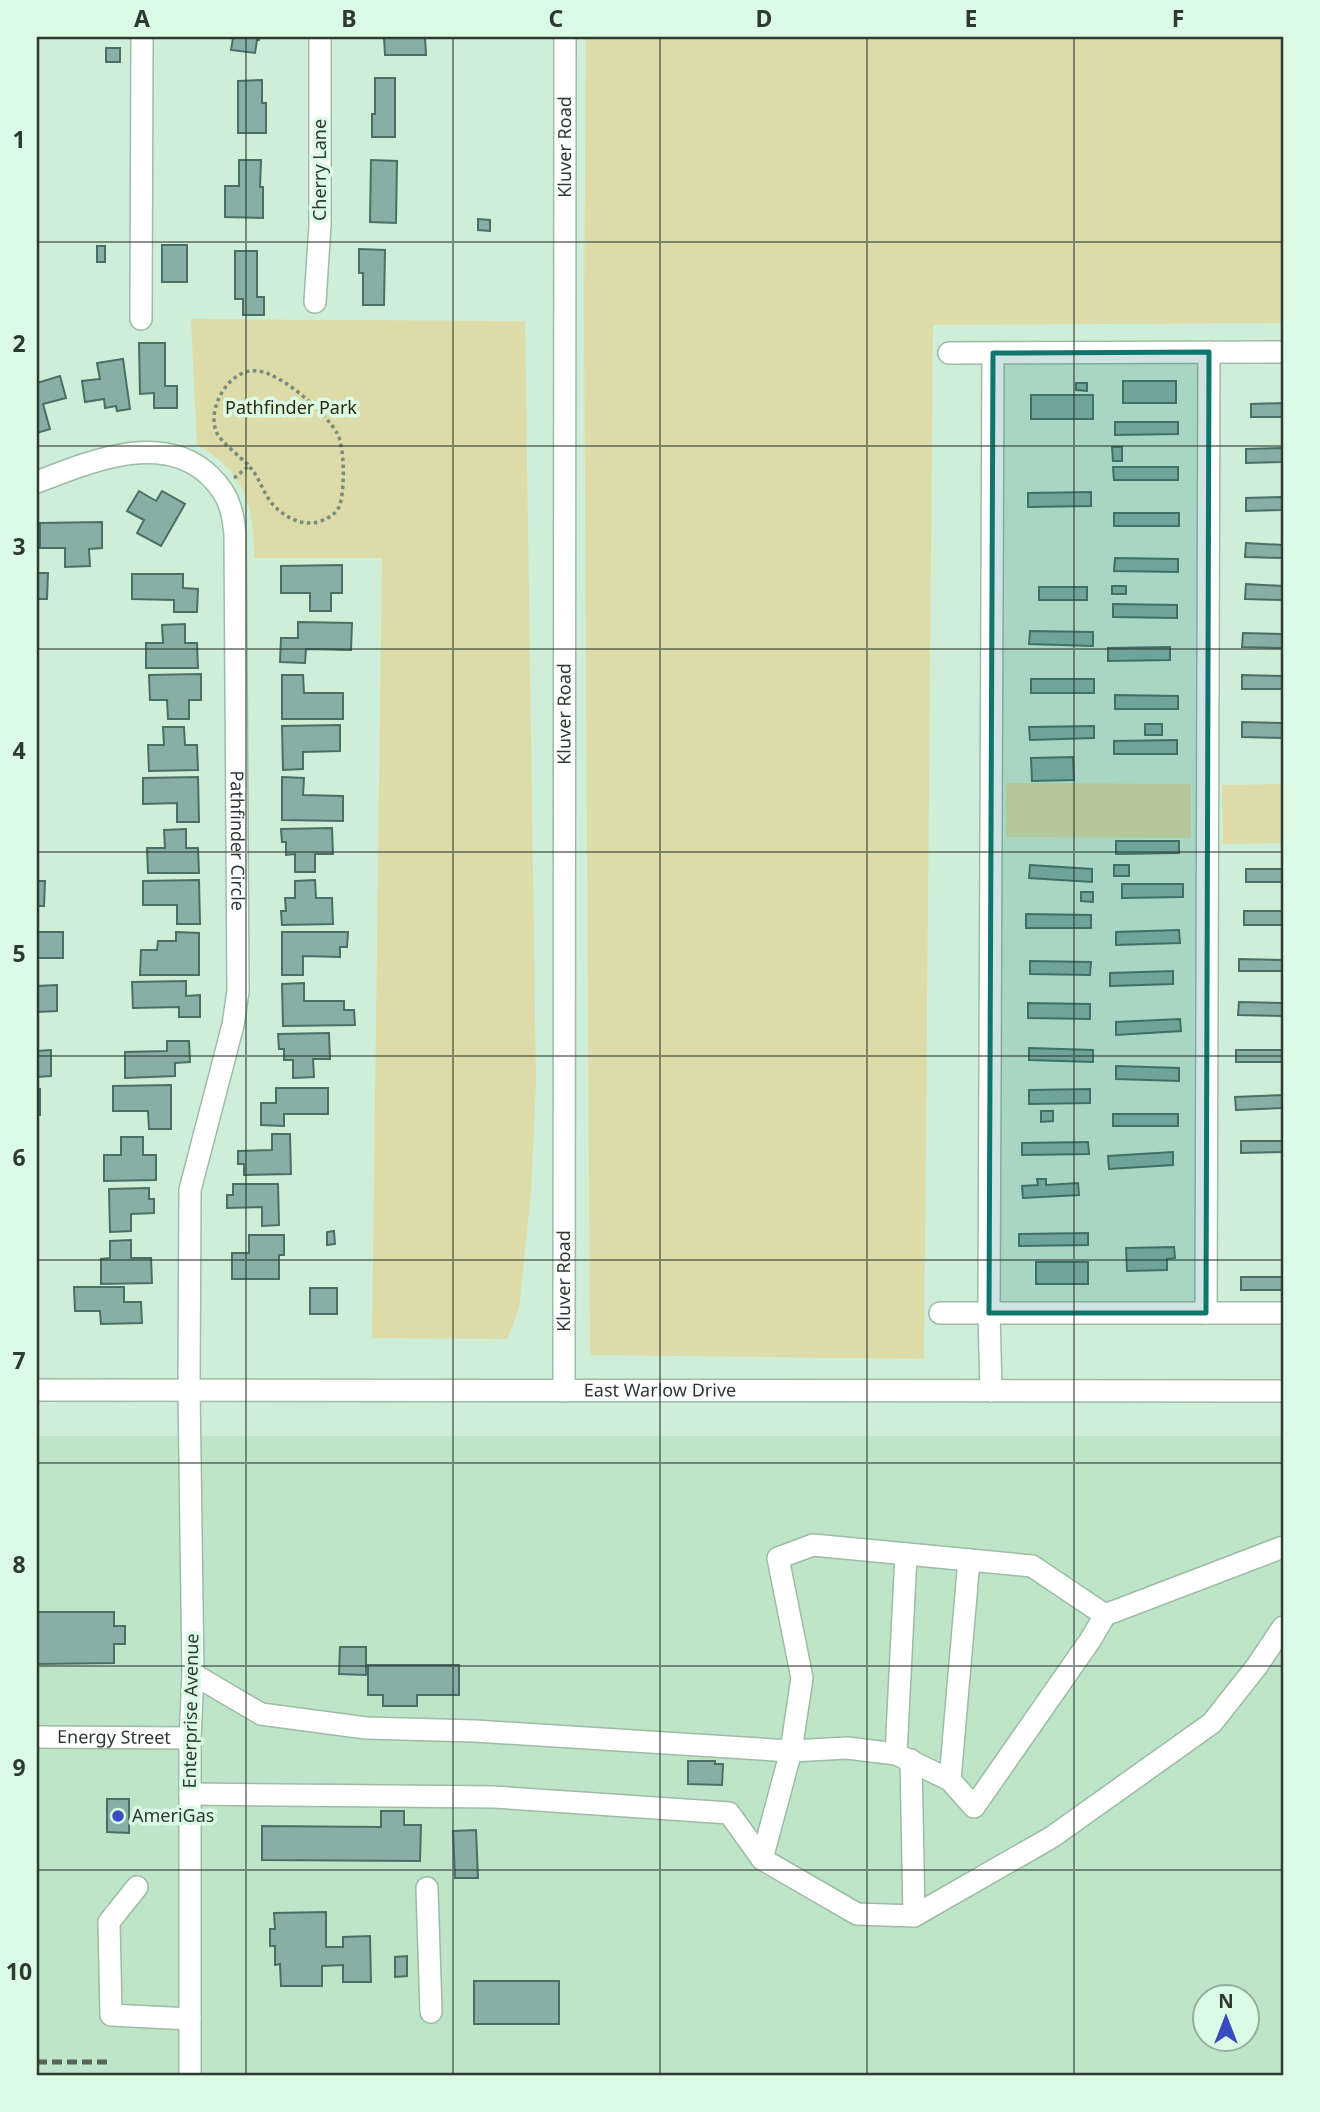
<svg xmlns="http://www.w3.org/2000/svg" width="1320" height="2112" viewBox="0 0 1320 2112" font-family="'Noto Sans',sans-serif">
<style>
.built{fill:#bfe5c9;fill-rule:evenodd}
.green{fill:#dddba7}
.building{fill:#88afa5;stroke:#4a6f66;stroke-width:2}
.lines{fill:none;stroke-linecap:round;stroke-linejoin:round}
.minor-casing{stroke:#9dbba5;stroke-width:24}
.path{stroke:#778c7c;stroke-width:3.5;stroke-dasharray:3.5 3.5;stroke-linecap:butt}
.minor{stroke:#fff;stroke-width:21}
.rail{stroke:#56665a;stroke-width:5;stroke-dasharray:10 5;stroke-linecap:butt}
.marked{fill:#0f766e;fill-opacity:0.2;stroke:#0f766e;stroke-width:5;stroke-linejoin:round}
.grid{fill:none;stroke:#2e3a31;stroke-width:2;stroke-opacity:0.55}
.poi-dot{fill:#394cbf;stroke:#dcfbe4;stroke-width:2.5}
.labels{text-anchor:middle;stroke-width:7;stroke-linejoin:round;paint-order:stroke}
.street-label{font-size:18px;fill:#2e3a31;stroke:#dcfbe4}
.park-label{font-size:18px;fill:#2d2b0a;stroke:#dcfbe4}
.poi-label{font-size:18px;fill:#2e3a31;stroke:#dcfbe4;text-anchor:start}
.neatline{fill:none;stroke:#2e3a31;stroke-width:2.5}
.grid-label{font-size:23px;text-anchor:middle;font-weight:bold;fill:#2e3a31}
</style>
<rect width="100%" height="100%" fill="#cfeed7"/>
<!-- built -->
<path class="built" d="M37,1436H1283V2075H37ZM1204,1996H1246V2038H1204Z"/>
<!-- green -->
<g class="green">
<polygon points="586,37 1283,37 1283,323 933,325 924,1359 590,1355 584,319"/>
<path d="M191,319L525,321L536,1082L531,1192L519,1309L507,1339L372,1338L382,558H254C254,507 246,472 197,445Z"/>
<polygon points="1006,783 1191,784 1191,838 1006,837"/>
<polygon points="1283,784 1283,843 1223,844 1222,785"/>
</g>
<!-- building -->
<g class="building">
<polygon points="235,37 260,37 259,40 257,40 255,53 231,50 233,38"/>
<polygon points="384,37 425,37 426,55 385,55"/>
<rect x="106" y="48" width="14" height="14"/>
<polygon points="375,78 395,78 395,137 372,137 372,114 375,114"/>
<polygon points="262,80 262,103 266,103 266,133 238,133 238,81"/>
<polygon points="239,160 261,160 260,187 263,187 263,218 225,217 225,186 239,186"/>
<polygon points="371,160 397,161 396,223 370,222"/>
<polygon points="478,219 490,220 490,231 478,230"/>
<rect x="162" y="245" width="25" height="37"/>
<rect x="97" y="246" width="8" height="16"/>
<polygon points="359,249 385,250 384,305 363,305 363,273 359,273"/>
<polygon points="235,251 257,251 257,297 264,297 264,315 243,315 243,299 235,299"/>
<polygon points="139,343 165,343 165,386 177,386 177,408 154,408 154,393 140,394"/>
<polygon points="123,359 130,409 117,411 116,406 105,408 104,399 85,402 82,381 100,379 97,363"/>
<polygon points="60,376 66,398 43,404 50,429 37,433 37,383"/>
<rect x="1123" y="381" width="53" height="22"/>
<polygon points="1076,383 1087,383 1087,391 1076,390"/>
<rect x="1031" y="395" width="62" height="24"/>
<polygon points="1283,403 1283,417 1251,417 1251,404"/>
<polygon points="1115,422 1178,422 1178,434 1115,435"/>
<polygon points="1112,447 1122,447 1122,461 1113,461"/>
<polygon points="1283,448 1283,462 1246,463 1246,449"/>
<polygon points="1113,467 1178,467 1178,480 1114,480"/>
<polygon points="139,491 156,501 162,491 185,504 161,546 137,533 144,520 127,511"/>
<polygon points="1091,492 1091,506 1028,507 1028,493"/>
<polygon points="1283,497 1283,510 1246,511 1246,498"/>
<rect x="1114" y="513" width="65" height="13"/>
<polygon points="102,522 102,548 89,549 90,566 65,567 65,548 40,548 40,523"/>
<polygon points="1246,543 1283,545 1283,558 1245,557"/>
<polygon points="1115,558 1178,559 1178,572 1114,571"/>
<polygon points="342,565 342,593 331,593 331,611 310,611 310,593 281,593 281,566"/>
<polygon points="37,573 48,573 47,599 37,599"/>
<polygon points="132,574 183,574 183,588 198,589 197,612 174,612 174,600 132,599"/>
<polygon points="1246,584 1283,586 1283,600 1245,599"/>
<rect x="1112" y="586" width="14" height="8"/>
<rect x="1039" y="587" width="48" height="13"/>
<polygon points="1113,604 1177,605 1177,618 1113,617"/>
<polygon points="298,622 352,623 351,650 306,649 305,663 280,662 281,638 298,638"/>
<polygon points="185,624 185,643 197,643 198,668 146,668 146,643 163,643 162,625"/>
<polygon points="1030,631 1093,632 1093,646 1029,644"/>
<polygon points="1243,633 1283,634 1283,648 1242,647"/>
<polygon points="1170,647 1170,660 1108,661 1108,648"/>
<polygon points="201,674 201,700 189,700 189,719 168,719 167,700 150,700 149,675"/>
<polygon points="282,675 303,675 304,693 343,693 343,719 282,719"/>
<polygon points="1242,675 1283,676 1283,689 1242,689"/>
<rect x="1031" y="679" width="63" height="14"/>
<polygon points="1115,695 1178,696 1178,709 1115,709"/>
<polygon points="1242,722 1283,723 1283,738 1242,737"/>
<rect x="1145" y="724" width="17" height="11"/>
<polygon points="340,725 340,751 303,752 303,769 283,770 282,726"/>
<polygon points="1094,726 1094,738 1030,740 1029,727"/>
<polygon points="163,727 184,727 185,745 197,745 198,770 149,771 148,745 164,745"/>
<polygon points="1177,740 1177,754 1114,754 1114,741"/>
<polygon points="1073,757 1074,780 1032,781 1031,758"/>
<polygon points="198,777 199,822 177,822 177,803 143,804 143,778"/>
<polygon points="282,777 304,778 303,795 343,796 343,821 282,820"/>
<polygon points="332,828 333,854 315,854 315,872 295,872 295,854 286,855 286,842 282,842 281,829"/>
<polygon points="186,829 186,848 198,848 199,873 148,873 147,848 165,848 164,830"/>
<polygon points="1116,841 1179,841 1179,853 1116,854"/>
<polygon points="1030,865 1092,869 1092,882 1029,878"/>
<rect x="1114" y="865" width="15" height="11"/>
<rect x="1246" y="869" width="37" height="13"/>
<polygon points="199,880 200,924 177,924 177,905 143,905 143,881"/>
<polygon points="315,880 316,898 332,898 333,924 282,925 281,911 286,911 285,898 295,898 295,881"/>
<polygon points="37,881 45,881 44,906 37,906"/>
<polygon points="1122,884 1183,884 1183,897 1122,898"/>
<polygon points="1081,892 1093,892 1093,902 1081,901"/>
<rect x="1244" y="911" width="39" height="14"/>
<polygon points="1026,914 1091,915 1091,928 1026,928"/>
<polygon points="1179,930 1180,943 1116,945 1116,932"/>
<rect x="37" y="932" width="26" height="26"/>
<polygon points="176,932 199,933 199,975 140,975 141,950 157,950 158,941 176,941"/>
<polygon points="282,932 348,932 347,947 340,947 340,957 303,956 303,975 282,975"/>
<polygon points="1239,959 1283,960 1283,971 1239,971"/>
<polygon points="1030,961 1091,962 1090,975 1030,974"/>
<polygon points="1173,971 1173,984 1110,986 1110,973"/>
<polygon points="186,981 186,996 200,995 200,1017 179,1017 179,1007 133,1008 132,982"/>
<polygon points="304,983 304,1001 344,1001 344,1010 354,1010 355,1025 283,1026 282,984"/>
<polygon points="57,985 57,1011 37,1012 37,986"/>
<polygon points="1239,1002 1283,1003 1283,1016 1238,1015"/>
<polygon points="1028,1003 1090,1004 1090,1019 1028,1018"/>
<polygon points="1180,1019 1181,1031 1116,1035 1116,1022"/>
<polygon points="329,1033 330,1059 313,1059 314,1077 293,1078 293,1060 284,1060 284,1049 279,1049 278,1034"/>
<polygon points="167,1041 189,1041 190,1062 175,1063 175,1076 125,1078 125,1052 167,1051"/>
<polygon points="1029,1048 1093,1050 1093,1062 1029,1060"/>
<polygon points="51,1050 51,1076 37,1077 37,1051"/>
<rect x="1236" y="1050" width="47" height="12"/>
<polygon points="1116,1066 1179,1068 1179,1081 1116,1079"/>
<polygon points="171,1085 171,1129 149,1129 148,1111 113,1111 113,1086"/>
<polygon points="276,1088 328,1088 328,1114 284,1114 284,1126 261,1125 261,1103 276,1103"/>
<rect x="37" y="1089" width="3" height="26"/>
<polygon points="1090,1089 1090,1103 1029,1104 1029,1090"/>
<polygon points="1283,1095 1283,1108 1236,1110 1235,1097"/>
<polygon points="1041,1111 1053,1111 1053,1121 1041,1122"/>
<rect x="1113" y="1114" width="65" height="12"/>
<polygon points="272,1134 290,1134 291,1174 244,1175 244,1164 238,1164 238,1151 272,1150"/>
<polygon points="121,1137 143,1137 143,1155 156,1155 156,1180 104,1181 104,1155 121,1155"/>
<polygon points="1241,1141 1283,1141 1283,1152 1241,1153"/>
<polygon points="1088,1142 1089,1154 1022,1155 1022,1143"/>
<polygon points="1173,1152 1173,1165 1109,1169 1108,1156"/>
<polygon points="1037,1179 1046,1179 1046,1185 1078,1183 1079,1195 1023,1198 1022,1186 1038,1185"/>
<polygon points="233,1184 278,1184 279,1225 262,1226 262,1207 227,1208 227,1195 233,1195"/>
<polygon points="149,1188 149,1199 154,1199 154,1213 131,1214 131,1231 110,1232 109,1189"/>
<polygon points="334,1231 335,1244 327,1245 327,1232"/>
<polygon points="1088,1233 1088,1245 1019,1246 1019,1234"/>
<polygon points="249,1235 284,1235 284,1255 279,1255 279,1279 232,1279 232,1253 249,1253"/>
<polygon points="131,1240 131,1258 151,1258 152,1283 101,1284 101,1259 110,1258 110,1241"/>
<polygon points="1174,1247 1175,1258 1167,1259 1167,1270 1127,1271 1126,1248"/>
<rect x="1036" y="1262" width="52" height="22"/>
<rect x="1241" y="1277" width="42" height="13"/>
<polygon points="74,1287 124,1287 124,1302 141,1302 142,1323 101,1324 100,1311 75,1311"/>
<rect x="310" y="1288" width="27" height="26"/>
<polygon points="37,1612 114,1612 114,1626 125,1626 125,1644 114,1644 114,1663 37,1664"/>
<polygon points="340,1647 366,1647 366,1675 339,1674"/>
<polygon points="368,1665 459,1665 459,1695 417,1695 417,1706 383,1706 383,1695 368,1695"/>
<polygon points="688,1761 715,1761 715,1764 723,1764 722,1785 688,1784"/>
<polygon points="107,1799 129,1799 129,1833 107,1832"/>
<polygon points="381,1811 404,1811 404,1825 421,1825 420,1861 262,1860 262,1826 381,1827"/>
<polygon points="476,1830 478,1878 455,1878 453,1831"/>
<polygon points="326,1912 326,1947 343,1947 343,1937 370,1936 371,1982 343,1982 343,1965 322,1966 322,1986 281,1986 280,1964 275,1965 275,1946 270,1946 270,1929 275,1929 274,1913"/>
<polygon points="407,1956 407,1976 395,1977 395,1957"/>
<rect x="474" y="1981" width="85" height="43"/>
</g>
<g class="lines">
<!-- minor casing -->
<g class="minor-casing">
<g id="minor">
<polyline points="315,302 320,225 320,37"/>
<polyline points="141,319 142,37"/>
<polyline points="949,353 1283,352"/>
<path id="s1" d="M37,482C89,462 163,430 210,476C218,484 227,496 230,507C233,515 234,525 235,534L238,991L233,1025L190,1190L189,1389L193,1674L190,1738V2075"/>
<polyline points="940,1313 1283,1313"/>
<polyline points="1206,1313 1209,352"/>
<path id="s2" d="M37,1390L1283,1391"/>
<path id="s3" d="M564,1391L565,37"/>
<polyline points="991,1391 989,1313 993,353"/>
<polyline points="193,1674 261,1714 366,1728 475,1731 791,1751 847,1748 896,1754 950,1780 974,1807 1091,1639 1105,1615"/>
<path id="s4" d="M37,1737L190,1738"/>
<polyline points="896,1754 906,1555"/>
<polyline points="911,1760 914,1916"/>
<polyline points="950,1780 969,1560"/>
<polyline points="190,1794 494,1797 729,1813 762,1859 857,1914 914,1916 1052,1837 1212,1723 1257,1666 1283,1627"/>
<polyline points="762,1859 791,1751 802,1678 778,1558 813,1545 1032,1566 1105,1615 1283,1547"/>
<polyline points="137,1887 109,1922 111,2015 190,2019"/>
<polyline points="427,1888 431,2012"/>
</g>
</g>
<!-- path -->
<path class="path" d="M234,478L249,466C241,457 220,442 216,431C207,407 230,367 258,371C282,374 325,412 337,433C345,446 345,493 339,507C335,515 327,519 318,522C300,527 278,514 268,498C261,487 259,477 249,466"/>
<!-- minor -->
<use href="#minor" class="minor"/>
<!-- rail -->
<polyline class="rail" points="37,2062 111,2062"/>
</g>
<!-- marked area -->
<path class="marked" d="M1209,352L1206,1313H989L993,353Z"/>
<!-- grid -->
<path class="grid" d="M246,37V2075M453,37V2075M660,37V2075M867,37V2075M1074,37V2075M37,242H1283M37,446H1283M37,649H1283M37,852H1283M37,1056H1283M37,1260H1283M37,1463H1283M37,1666H1283M37,1870H1283"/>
<!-- markers -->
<circle class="poi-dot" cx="118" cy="1816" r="7"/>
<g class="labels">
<!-- street labels -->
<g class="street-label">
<text dy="6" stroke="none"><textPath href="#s3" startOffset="1244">Kluver Road</textPath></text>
<text transform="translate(320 170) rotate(-90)" y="6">Cherry Lane</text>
<text dy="6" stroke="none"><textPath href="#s3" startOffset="677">Kluver Road</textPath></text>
<text dy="6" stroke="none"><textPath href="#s1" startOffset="555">Pathfinder Circle</textPath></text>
<text dy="6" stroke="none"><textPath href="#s3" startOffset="110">Kluver Road</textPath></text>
<text dy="6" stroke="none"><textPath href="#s2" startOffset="623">East Warlow Drive</textPath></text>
<text transform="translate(191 1711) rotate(-89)" y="6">Enterprise Avenue</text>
<text dy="6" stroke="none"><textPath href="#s4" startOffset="77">Energy Street</textPath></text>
</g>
<!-- park labels -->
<g class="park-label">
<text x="291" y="414">Pathfinder Park</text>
</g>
<!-- poi labels -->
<g class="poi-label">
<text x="132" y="1822">AmeriGas</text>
</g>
</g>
<!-- border -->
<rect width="1320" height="2112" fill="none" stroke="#dcfbe4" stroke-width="77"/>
<!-- north arrow -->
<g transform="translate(1226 2018)"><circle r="33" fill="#dcfbe4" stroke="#96ae9c" stroke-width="2"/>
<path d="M0-5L12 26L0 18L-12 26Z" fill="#394cbf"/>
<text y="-10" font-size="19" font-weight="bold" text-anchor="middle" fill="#2e3a31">N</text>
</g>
<rect x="38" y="38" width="1244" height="2036" class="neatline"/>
<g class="grid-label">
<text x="142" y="27">A</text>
<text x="349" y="27">B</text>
<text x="556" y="27">C</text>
<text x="764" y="27">D</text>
<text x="971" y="27">E</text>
<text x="1178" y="27">F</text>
<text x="19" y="148">1</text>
<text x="19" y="352">2</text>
<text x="19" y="555">3</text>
<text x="19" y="759">4</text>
<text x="19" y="962">5</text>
<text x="19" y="1166">6</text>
<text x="19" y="1369">7</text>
<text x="19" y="1573">8</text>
<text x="19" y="1776">9</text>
<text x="19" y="1980">10</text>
</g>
</svg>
